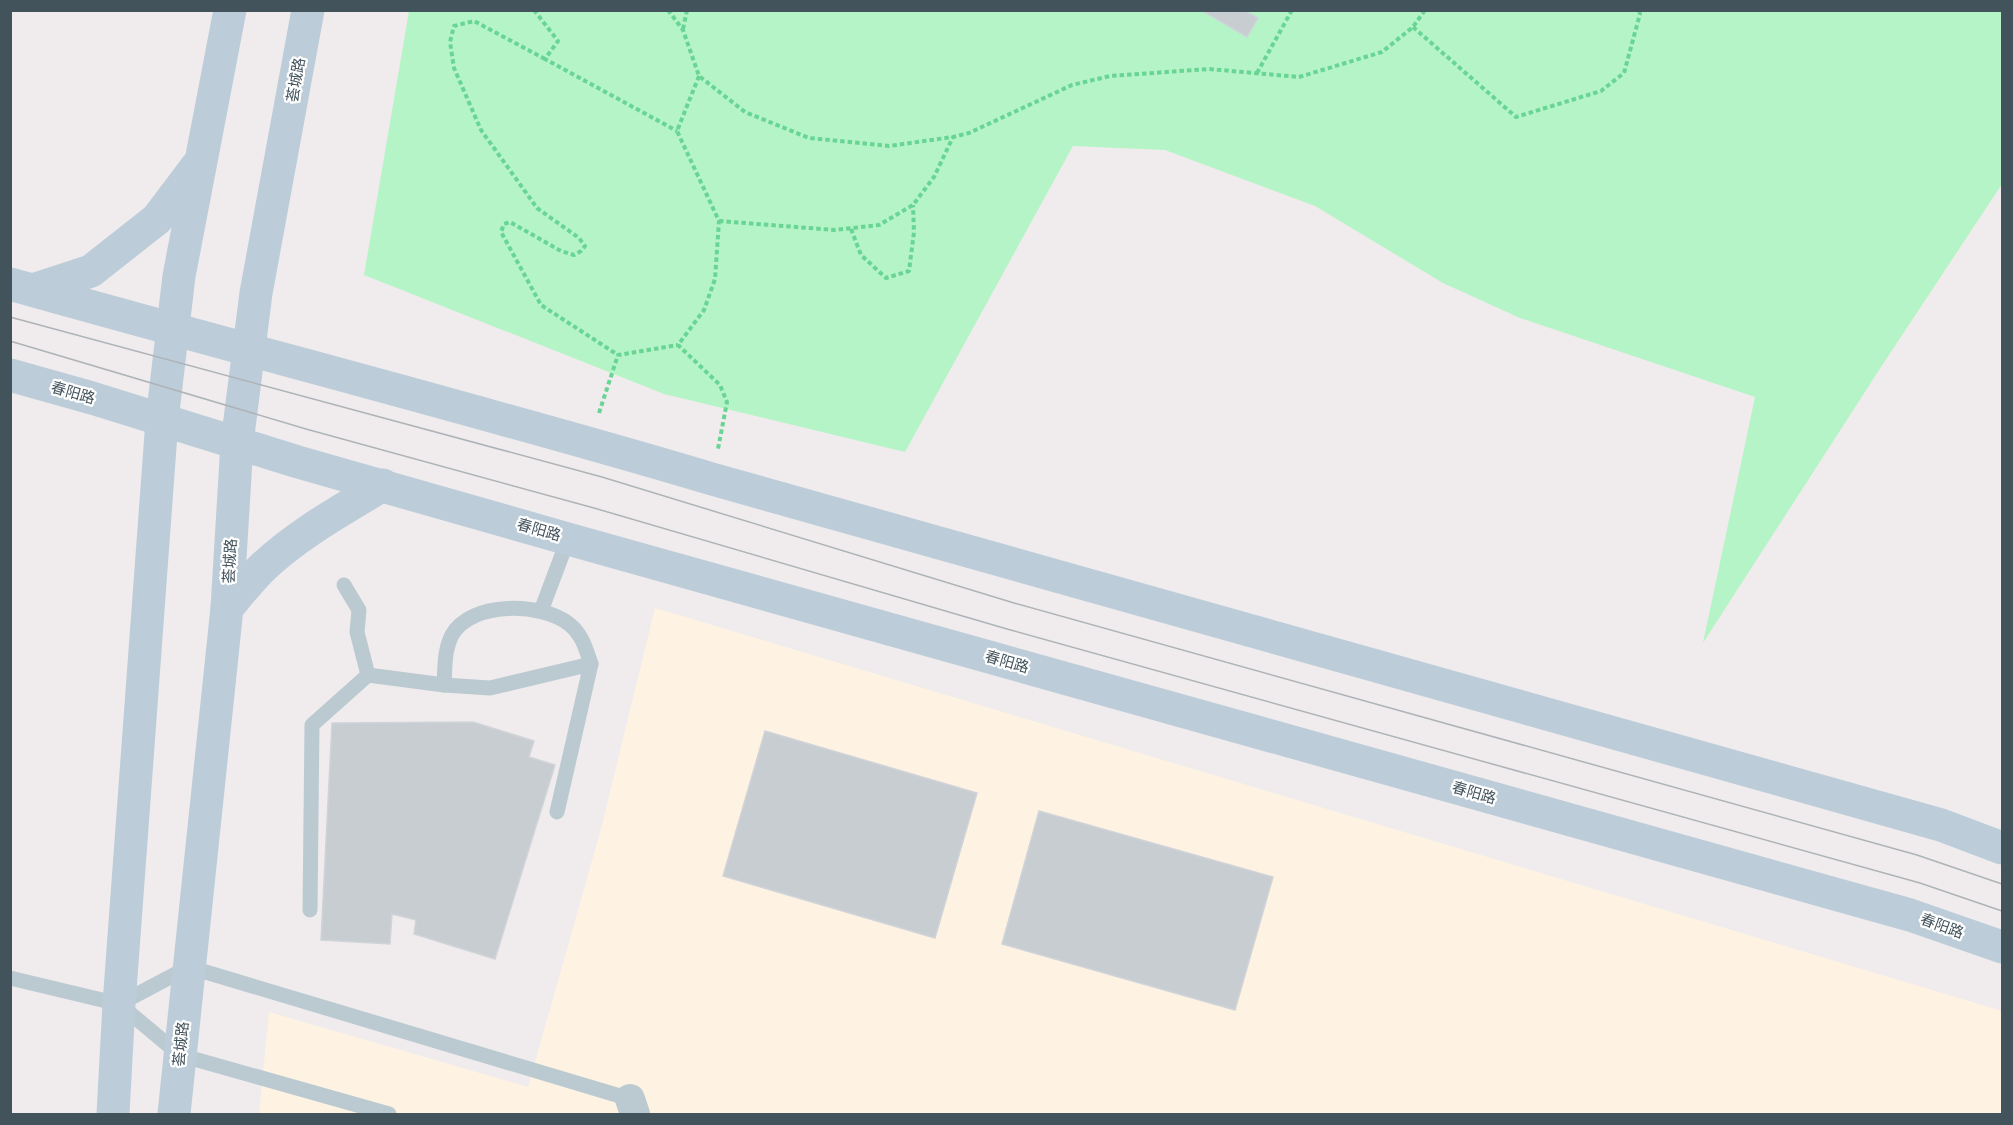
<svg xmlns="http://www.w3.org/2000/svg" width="2013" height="1125" viewBox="0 0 2013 1125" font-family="'Public Sans','Noto Sans SC',sans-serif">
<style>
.commercial{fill:#fef3e2}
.green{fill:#b4f4c6}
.building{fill:#c8cdd2;stroke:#d0d4d9;stroke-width:1.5}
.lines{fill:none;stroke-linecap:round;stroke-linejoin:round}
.path{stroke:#69d594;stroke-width:4;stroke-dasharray:4.5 3;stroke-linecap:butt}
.lane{stroke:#bbcad1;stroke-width:15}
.street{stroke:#bbcad1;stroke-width:30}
.secondary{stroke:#bccdd9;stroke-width:33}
.tram{stroke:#aeb3b8;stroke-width:1.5}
.labels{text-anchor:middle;stroke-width:4.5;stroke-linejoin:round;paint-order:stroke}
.street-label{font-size:15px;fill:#43535c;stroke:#fff}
</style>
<rect width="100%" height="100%" fill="#f0eced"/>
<!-- commercial -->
<polygon class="commercial" points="655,608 2002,1011 2002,1114 259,1114 269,1012 528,1087 601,829"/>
<!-- green -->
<polygon class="green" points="409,11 2002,11 2002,184 1881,367 1703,643 1755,397 1520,318 1443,283 1315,206 1165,150 1073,146 905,452 664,394 364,275"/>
<!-- building -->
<g class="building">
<polygon points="1201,10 1244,10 1258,18 1247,37"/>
<polygon points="473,722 534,741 529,757 555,765 495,959 414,934 416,920 392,914 390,944 321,940 332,723"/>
<polygon points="765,731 977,793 935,938 723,876"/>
<polygon points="1039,811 1273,877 1235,1010 1002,944"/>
</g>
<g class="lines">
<!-- path -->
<g class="path">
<polyline points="534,10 558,41 545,59 677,131"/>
<polyline points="668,10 683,30 699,76 745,112 809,138 889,146 953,137 969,133 1072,85 1110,76 1209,69 1299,77 1382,52 1413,27 1425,10"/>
<polyline points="1413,27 1516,117 1601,91 1624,73 1640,14 1639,10"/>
<polyline points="683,29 687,10"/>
<polyline points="545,59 474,21 454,26 450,42 454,68 481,130 537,208 579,238 585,246 581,251 574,255 561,251 510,222 504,224 501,232 541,305 618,355"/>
<polyline points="1257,73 1292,10"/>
<polyline points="699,76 677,131 719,221 715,279 704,310 678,345 720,385 727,402 718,449"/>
<polyline points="719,221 835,230 879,225 913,205 934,177 953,137"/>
<polyline points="851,229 861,255 886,278 909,271 914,232 913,205"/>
<polyline points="599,413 618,355 678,345"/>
</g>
<!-- lane -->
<g class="lane">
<polyline points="344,585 359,610 357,632 368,675"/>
<polyline points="541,611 568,539"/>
<path d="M444,685C445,669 444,650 452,635C471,601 541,602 569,624C582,634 586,649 591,664"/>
<polyline points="310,910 312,725 368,675 444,685 490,688 591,664 557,812"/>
<polyline points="10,978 119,1004 180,1055 389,1114"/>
<polyline points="119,1004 189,967 630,1099"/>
</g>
<!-- street -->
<polyline class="street" points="630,1099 635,1114"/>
<!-- secondary -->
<g class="secondary">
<path d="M10,284C244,350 480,410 712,479L1941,825L2002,848"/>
<polyline points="33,290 91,271 157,219 197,166"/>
<polyline points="10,375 92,398 298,462 568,539 1910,915 2002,947"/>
<path d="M227,608C238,595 249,581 261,569C296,535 342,510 383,485"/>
<polyline points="113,1114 119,1004 162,420 179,276 230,10"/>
<polyline points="174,1114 227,608 237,443 256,293 308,10"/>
</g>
<!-- tram -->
<g class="tram">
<polyline points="10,317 602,477 1014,603 1917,855 2002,884"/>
<polyline points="10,341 306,429 594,508 1007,629 1920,883 2002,911"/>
</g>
</g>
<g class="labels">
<!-- street labels -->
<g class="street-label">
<text transform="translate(296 80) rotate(-80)" y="5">荟城路</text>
<text transform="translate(73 393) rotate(16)" y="5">春阳路</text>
<text transform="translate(539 530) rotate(16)" y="5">春阳路</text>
<text transform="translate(230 561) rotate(-87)" y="5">荟城路</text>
<text transform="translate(1007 662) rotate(16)" y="5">春阳路</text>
<text transform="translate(1474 793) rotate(16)" y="5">春阳路</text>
<text transform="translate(1942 926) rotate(20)" y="5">春阳路</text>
<text transform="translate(181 1044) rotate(-84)" y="5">荟城路</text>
</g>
</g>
<!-- border -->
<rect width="2013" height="1125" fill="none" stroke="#43535c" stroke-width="24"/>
</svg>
